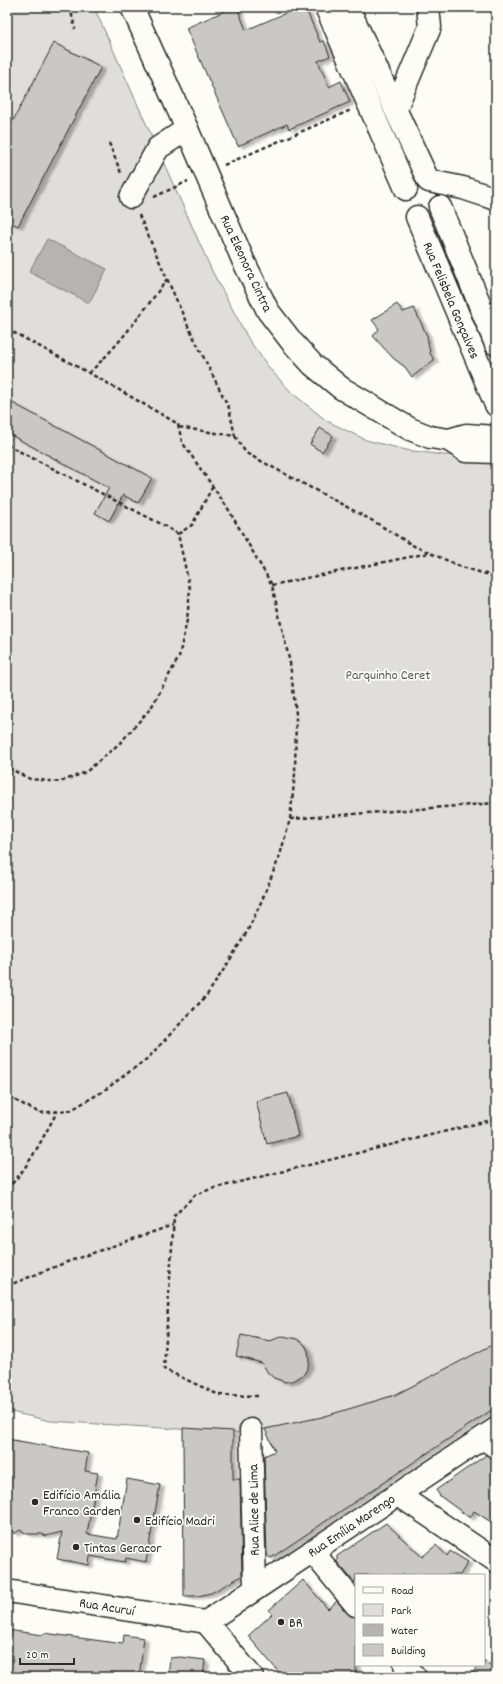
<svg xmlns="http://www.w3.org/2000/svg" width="503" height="1684" viewBox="0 0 503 1684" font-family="Dekko,sans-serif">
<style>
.green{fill:#dfdeda;stroke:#858482}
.water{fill:#b5b4b1;stroke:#7e7d7b}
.building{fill:#c9c8c4;stroke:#2b2b2b;filter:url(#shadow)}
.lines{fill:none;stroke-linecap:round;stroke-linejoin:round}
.minor-casing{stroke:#2b2b2b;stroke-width:25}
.major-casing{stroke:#2b2b2b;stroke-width:25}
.path{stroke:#2b2b2b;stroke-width:2.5;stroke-dasharray:4 3;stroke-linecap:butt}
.minor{stroke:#fdfcf7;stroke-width:22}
.major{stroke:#fdfcf7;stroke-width:22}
.poi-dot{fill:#2b2b2b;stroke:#fdfcf7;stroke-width:1.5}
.labels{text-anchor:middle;stroke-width:3.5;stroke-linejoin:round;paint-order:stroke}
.street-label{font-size:14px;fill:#2b2b2b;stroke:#fdfcf7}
.park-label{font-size:14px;fill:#585857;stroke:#fdfcf7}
.poi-label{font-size:14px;fill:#2b2b2b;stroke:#fdfcf7;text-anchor:start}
</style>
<defs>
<filter id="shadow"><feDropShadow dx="4.5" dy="2.5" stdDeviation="1" flood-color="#0004"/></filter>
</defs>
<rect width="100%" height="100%" fill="#fdfcf7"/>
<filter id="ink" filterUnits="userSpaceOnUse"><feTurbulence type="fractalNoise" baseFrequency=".025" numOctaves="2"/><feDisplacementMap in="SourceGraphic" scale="8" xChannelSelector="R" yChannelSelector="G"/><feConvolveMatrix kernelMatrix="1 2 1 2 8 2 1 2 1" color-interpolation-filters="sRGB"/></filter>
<g filter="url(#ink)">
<!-- green -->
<polygon class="green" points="7,7 94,7 212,271 249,340 270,369 292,393 327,421 366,440 406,450 444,455 496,455 496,1345 444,1373 346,1415 243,1433 50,1421 7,1411"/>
<!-- water -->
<polygon class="water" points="47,239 107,269 89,303 29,272"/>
<!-- building -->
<g class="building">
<polygon points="234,7 237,7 246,30 300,7 305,7 320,42 324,41 330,56 318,61 329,87 341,81 350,102 289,129 287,124 238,146 186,28"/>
<polygon points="54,43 101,67 18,226 7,221 7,132"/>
<polygon points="397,304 403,312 414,308 427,336 430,353 434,360 412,377 405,367 393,358 373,336 379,329 372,320"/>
<polygon points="7,400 152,478 138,503 123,495 109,521 95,513 109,488 7,433"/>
<polygon points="320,428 333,436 322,452 310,444"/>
<polygon points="288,1093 298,1136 267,1144 256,1101"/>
<polygon points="241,1335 270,1341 283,1336 297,1339 305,1345 308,1351 309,1359 308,1367 304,1374 295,1380 286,1382 274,1378 268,1373 262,1363 236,1356"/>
<polygon points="496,1343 496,1407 271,1558 267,1556 264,1456 275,1451 265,1429 322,1417 395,1395"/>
<polygon points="183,1428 233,1431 233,1479 240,1479 242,1576 211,1593 198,1596 184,1596"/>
<polygon points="7,1439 88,1453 85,1471 98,1473 87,1534 117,1539 127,1479 160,1485 146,1562 126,1558 125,1562 90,1556 89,1565 57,1559 62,1532 46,1536 42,1534 28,1534 20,1530 14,1534 7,1521"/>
<polygon points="486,1455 496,1459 496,1525 474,1511 470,1518 440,1496 436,1490"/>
<polygon points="386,1523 422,1557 436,1545 447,1556 450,1551 468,1562 460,1575 356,1575 355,1583 337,1562 337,1556"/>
<polygon points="303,1580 328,1609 337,1601 347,1613 351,1616 356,1617 356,1677 283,1677 248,1636 272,1614 269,1610"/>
<polygon points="7,1630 43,1635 44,1633 123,1644 124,1635 144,1638 139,1677 7,1677"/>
<polygon points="180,1657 205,1660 203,1677 168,1677 170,1658"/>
<polygon points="484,1660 496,1672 496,1677 470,1677 478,1665 484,1665"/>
</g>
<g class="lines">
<!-- minor casing -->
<g class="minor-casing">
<g id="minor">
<polyline points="132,7 187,129 243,260 268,311 292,342 313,365 341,388 410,429 430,437 449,440 466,451 496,452"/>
<polyline points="326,7 406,189"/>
<polyline points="348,7 428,180"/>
<polyline points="396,108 430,27 428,7"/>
<polyline points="429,181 463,188 496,199"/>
<polyline points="131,197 158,148 187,129"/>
<polyline points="440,207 496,344"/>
<polyline points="417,217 496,405"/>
<polyline points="449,440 466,435 496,437"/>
<polyline points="251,1430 255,1589"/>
<polyline points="483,1438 496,1447"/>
<polyline points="397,1494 496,1561"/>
<polyline points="312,1551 356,1605"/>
<polyline points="405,1665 415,1677"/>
</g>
</g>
<!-- major casing -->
<g class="major-casing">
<g id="major">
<polyline points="7,1591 206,1622"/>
<polyline points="206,1622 496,1429"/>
<polyline points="206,1622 252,1677"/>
</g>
</g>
<!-- path -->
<g class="path">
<polyline points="70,7 75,29"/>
<polyline points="109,143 121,173"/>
<polyline points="224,165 351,110"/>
<polyline points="154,197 188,181"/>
<polyline points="139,215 187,324 229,408 235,436 178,427"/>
<polyline points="7,329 102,380 178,424 182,442 227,507 272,585 290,663 296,714 295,774 290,819 280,855 262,900 248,930 228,963 207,995 148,1058 102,1092 71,1110 40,1113 7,1096"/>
<path d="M89,373C119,345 143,312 167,279"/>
<polyline points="235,436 246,453 373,521 414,546 462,567 496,577"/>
<polyline points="7,445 165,526 178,534 190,589 187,620 179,657 151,708 121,742 86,772 60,782 30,779 7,767"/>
<polyline points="178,534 192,525 213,486"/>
<polyline points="272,585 429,553"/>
<polyline points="290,819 496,803"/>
<path d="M7,1189C29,1167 42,1139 57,1112"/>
<polyline points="7,1286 67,1262 173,1225"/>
<polyline points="258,1396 219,1395 164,1369 174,1216 195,1195 211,1189 496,1119"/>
</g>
<!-- minor -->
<use href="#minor" class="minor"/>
<!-- major -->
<use href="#major" class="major"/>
</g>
</g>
<!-- markers -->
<g class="poi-dot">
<circle cx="35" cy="1502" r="4"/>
<circle cx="137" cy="1520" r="4"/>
<circle cx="76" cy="1547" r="4"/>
<circle cx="281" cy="1622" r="4"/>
</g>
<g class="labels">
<!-- street labels -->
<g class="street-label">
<text transform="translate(247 263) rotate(65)" y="5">Rua Eleonora Cintra</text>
<text transform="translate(452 300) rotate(67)" y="5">Rua Felisbela Gonçalves</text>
<text transform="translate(253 1510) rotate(-91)" y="5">Rua Alice de Lima</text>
<text transform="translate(351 1525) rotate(-34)" y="5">Rua Emília Marengo</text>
<text transform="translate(107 1606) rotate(9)" y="5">Rua Acuruí</text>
</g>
<!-- park labels -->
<g class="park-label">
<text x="388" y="679">Parquinho Ceret</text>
</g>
<!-- poi labels -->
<g class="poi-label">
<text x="43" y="1499">Edifício Amália<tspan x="43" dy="16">Franco Garden</tspan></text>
<text x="145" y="1525">Edifício Madri</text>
<text x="84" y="1552">Tintas Geracor</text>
<text x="289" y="1627">BR</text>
</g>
</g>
<!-- margin -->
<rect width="503" height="1684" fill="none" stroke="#fdfcf7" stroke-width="24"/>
<rect x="12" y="12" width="479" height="1660" fill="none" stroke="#2b2b2b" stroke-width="1.5" filter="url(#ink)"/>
<!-- legend -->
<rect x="355" y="1574" width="130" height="92" fill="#fdfcf7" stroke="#a9a8a5"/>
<rect x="363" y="1587" width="20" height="6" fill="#fdfcf7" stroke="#a9a8a5"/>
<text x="391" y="1594" font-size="12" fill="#2b2b2b">Road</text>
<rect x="363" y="1604" width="20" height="12" fill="#dfdeda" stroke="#a9a8a5"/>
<text x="391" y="1614" font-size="12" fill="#2b2b2b">Park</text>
<rect x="363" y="1624" width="20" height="12" fill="#b5b4b1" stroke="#a9a8a5"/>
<text x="391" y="1634" font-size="12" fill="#2b2b2b">Water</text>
<rect x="363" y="1644" width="20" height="12" fill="#c9c8c4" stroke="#a9a8a5"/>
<text x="391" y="1654" font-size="12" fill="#2b2b2b">Building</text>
<!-- scale -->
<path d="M20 1658v6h54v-6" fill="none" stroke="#2b2b2b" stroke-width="2"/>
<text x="26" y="1658" font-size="12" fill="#2b2b2b" stroke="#fdfcf7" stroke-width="3" paint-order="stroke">20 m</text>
</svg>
